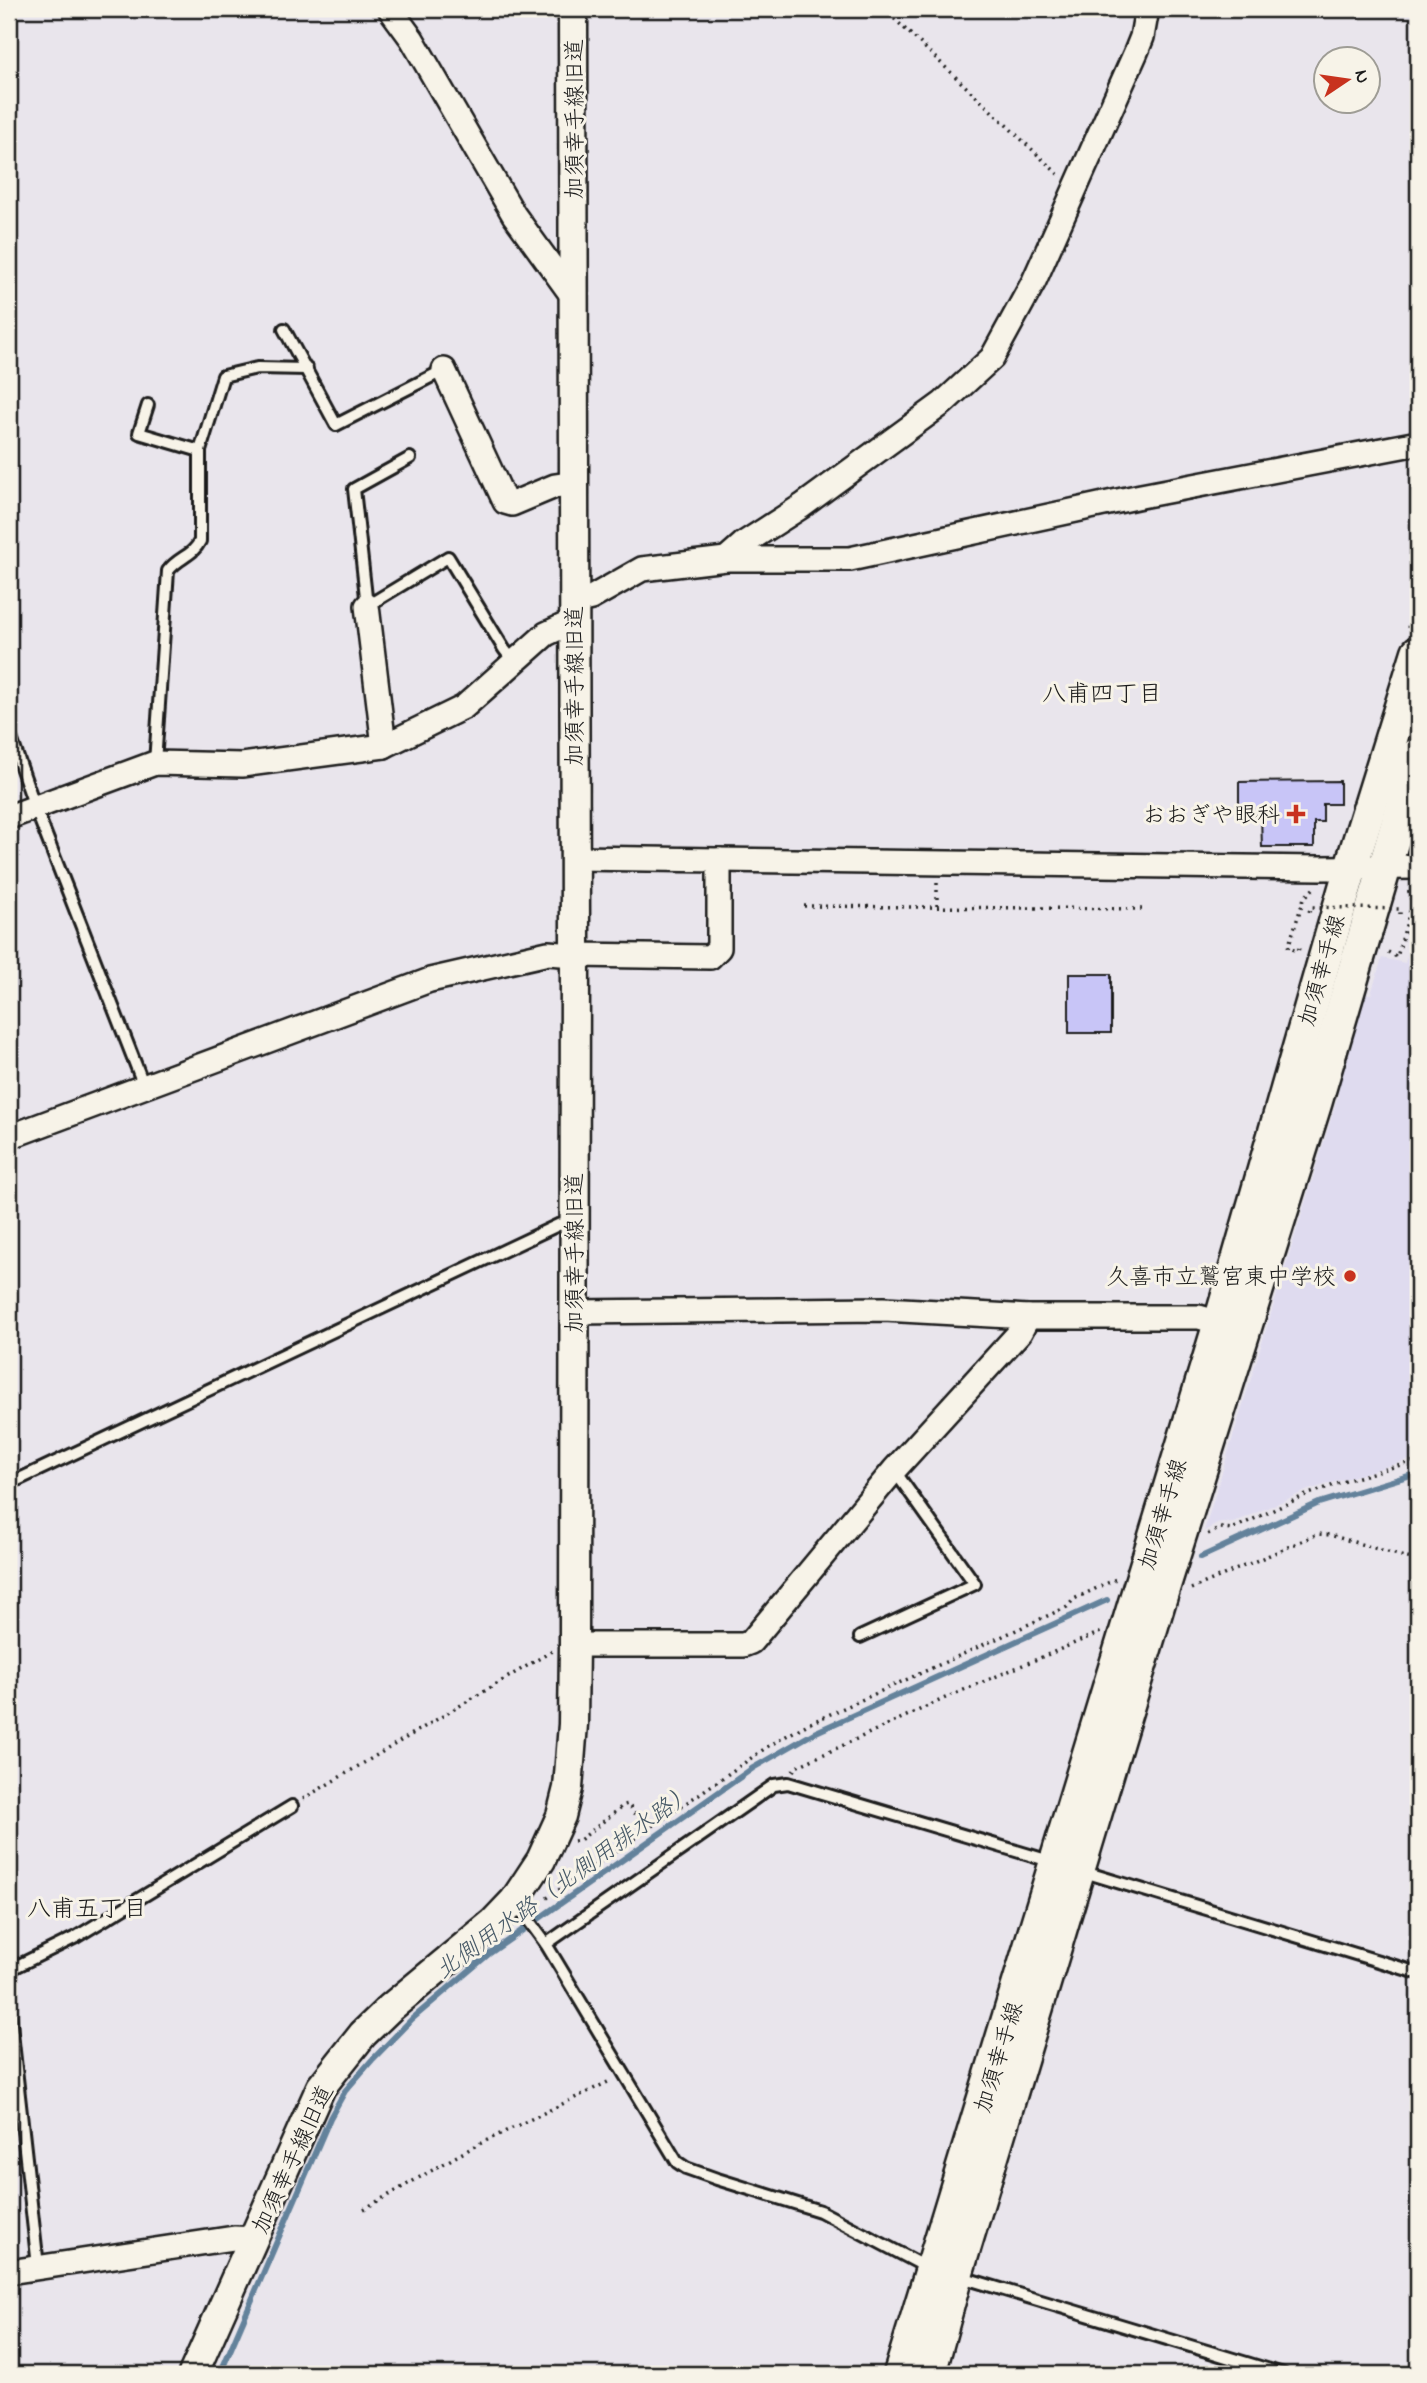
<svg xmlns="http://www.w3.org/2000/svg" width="1427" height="2383" viewBox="0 0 1427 2383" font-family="'Indie Flower','Klee One',sans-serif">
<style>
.built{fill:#dfdbef}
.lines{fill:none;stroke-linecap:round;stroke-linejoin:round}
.stream{stroke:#63829b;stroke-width:6}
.building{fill:#c8c5f7;stroke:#1c1c1c;stroke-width:2}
.service-casing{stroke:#1c1c1c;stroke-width:16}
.minor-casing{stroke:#1c1c1c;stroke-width:28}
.tertiary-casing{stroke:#1c1c1c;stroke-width:33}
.secondary-casing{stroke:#1c1c1c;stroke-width:37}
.path{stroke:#1c1c1c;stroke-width:3.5;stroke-dasharray:2 5;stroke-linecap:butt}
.service{stroke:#f7f3e8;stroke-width:10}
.minor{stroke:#f7f3e8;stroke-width:23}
.tertiary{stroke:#f7f3e8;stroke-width:28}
.secondary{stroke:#f7f3e8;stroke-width:32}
.path-bridge{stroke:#1c1c1c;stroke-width:3.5;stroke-dasharray:2 5;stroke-linecap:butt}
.poi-dot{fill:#c8321e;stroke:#f7f3e8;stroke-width:2.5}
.labels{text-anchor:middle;stroke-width:6;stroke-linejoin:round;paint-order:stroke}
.street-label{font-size:23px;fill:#1c1c1c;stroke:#f7f3e8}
.poi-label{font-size:23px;fill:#1c1c1c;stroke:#f7f3e8;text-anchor:end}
.neighbourhood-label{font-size:24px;fill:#1c1c1c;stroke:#f7f3e8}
.water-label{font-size:24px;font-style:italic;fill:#465866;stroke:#f7f3e8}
</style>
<rect width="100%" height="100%" fill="#e9e5ec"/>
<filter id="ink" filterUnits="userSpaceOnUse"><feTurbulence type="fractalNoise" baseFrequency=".0143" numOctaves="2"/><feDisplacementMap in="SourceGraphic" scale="14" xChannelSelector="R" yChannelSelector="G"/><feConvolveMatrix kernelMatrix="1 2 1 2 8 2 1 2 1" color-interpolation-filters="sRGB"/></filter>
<g filter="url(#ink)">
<!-- built -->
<polygon class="built" points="1418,918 1418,1457 1308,1490 1233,1523 1221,1522 1204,1531 1338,1096 1336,1085 1366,994 1371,994 1382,958 1405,963"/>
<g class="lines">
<!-- stream -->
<g class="stream">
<polyline points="1201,1557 1319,1503 1418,1473"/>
<polyline points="220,2374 330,2118 345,2091 372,2060 412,2019 490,1953 753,1768 814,1733 1107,1600"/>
</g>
</g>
<!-- building -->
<g class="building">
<polygon points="1340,781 1340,804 1323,804 1323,822 1314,822 1314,847 1262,847 1261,815 1239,815 1239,782"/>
<rect x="1069" y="974" width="42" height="59"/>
</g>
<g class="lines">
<!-- service casing -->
<g class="service-casing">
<g id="service">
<polyline points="284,329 336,425 444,370"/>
<polyline points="148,405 139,433 200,451"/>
<polyline points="410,458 354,489 367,606 448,557 504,649 514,662"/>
<polyline points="9,732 35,807 144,1086"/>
<path d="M155,763L168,571C178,557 192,557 200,541V451L223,376L257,368L307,369"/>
<polyline points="9,1484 558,1225 574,1222"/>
<polyline points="860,1637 975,1584 894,1470"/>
<polyline points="1081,1871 1418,1973"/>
<polyline points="516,1903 546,1944 677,2162 686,2168 717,2179 820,2211 928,2268"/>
<polyline points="546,1944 774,1785 788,1783 1053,1862"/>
<polyline points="9,1970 76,1937 292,1806"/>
<polyline points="9,2006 38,2266"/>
<polyline points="958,2276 1283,2374"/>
</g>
</g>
<!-- minor casing -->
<g class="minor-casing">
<g id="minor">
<polyline points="390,9 412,39 514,215 574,298"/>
<polyline points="444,370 505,502 512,504 555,486 575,483"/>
<polyline points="726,559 743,544 802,506 943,403 992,358 1034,281 1136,52 1142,37 1147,9"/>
<polyline points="574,602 591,598 642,569 726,559 850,559 1141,496 1418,443"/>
<polyline points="367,606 384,746"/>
<polyline points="9,817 155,763 242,765 384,746 464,707 546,634 574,621"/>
<polyline points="575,858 1320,868 1418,867"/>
<polyline points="9,1137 430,980 548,953 575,955 710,957 719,948 719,860"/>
<polyline points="574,1312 884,1309 1028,1317 1199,1317 1220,1323"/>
<polyline points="574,1645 743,1645 751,1642 894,1470 1020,1332 1028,1317"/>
<polyline points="9,2272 234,2238 255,2239"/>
</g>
</g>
<!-- tertiary casing -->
<g class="tertiary-casing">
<polyline id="tertiary" points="193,2374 321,2087 363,2034 390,2008 494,1922 514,1901 541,1860 561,1816 568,1788 573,1724 574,1645 575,940 573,9"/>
</g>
<!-- secondary casing -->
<g class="secondary-casing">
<g id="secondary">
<polyline points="900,2374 1220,1323 1351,867 1418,652"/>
<polyline points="929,2374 956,2275 1163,1589 1315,1104 1418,754"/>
</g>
</g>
<!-- path -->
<g class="path">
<polyline points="884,9 1060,176"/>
<polyline points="1408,628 1418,596"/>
<polyline points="804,906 1144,909"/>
<polyline points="937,906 937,883"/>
<polyline points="1299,948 1298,951 1288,948 1304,898 1314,888"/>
<polyline points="1388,952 1397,957 1412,904 1408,888"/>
<polyline points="1208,1534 1221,1528 1232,1529 1306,1495 1351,1479 1418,1460"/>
<polyline points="1191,1589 1318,1534 1330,1535 1418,1561"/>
<polyline points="793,1771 796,1767 952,1695 1101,1632"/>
<polyline points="303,1799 552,1651"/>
<polyline points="574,1841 580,1840 624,1805 628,1804 647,1830 770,1745 806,1725 1067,1607 1074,1599 1116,1579"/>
<polyline points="547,1898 647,1830"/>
<polyline points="364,2209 473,2147 610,2081"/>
</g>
<!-- service -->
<use href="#service" class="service"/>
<!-- minor -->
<use href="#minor" class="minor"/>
<!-- tertiary -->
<use href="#tertiary" class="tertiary"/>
<!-- secondary -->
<use href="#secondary" class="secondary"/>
<!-- path-bridge -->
<polyline class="path-bridge" points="1309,912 1311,907 1400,909 1400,914"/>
</g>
</g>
<!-- markers -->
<g class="poi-dot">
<path d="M1292.5 803.5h7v7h7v7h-7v7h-7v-7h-7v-7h7z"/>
<circle cx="1350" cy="1276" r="7"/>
</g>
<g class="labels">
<!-- street labels -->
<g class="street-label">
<text transform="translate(574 119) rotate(-90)" y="8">加須幸手線旧道</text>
<text transform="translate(574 686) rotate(-90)" y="8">加須幸手線旧道</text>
<text transform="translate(1321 970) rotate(-74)" y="8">加須幸手線</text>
<text transform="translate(574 1253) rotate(-90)" y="8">加須幸手線旧道</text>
<text transform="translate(1162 1514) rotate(-73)" y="8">加須幸手線</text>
<text transform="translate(998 2057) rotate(-73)" y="8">加須幸手線</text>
<text transform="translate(292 2159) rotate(-65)" y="8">加須幸手線旧道</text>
</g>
<!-- poi labels -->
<g class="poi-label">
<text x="1280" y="822">おおぎや眼科</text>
<text x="1336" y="1284">久喜市立鷲宮東中学校</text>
</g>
<!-- neighbourhood labels -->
<g class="neighbourhood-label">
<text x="1102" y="701">八甫四丁目</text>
<text x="87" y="1916">八甫五丁目</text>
</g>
<!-- water labels -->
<g class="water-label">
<text transform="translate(564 1881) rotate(-36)" y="8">北側用水路（北側用排水路）</text>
</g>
</g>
<!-- margin -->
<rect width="1427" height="2383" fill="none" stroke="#f7f3e8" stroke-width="35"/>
<rect x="18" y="18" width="1392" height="2348" fill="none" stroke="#1c1c1c" stroke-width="2.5" filter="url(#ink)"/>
<!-- north arrow -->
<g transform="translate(1347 80) rotate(77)"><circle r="33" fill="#f7f3e8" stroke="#9f9d96" stroke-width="2"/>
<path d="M0-5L12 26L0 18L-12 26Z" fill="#c8321e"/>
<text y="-10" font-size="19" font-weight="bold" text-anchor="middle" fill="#1c1c1c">N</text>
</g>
</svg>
